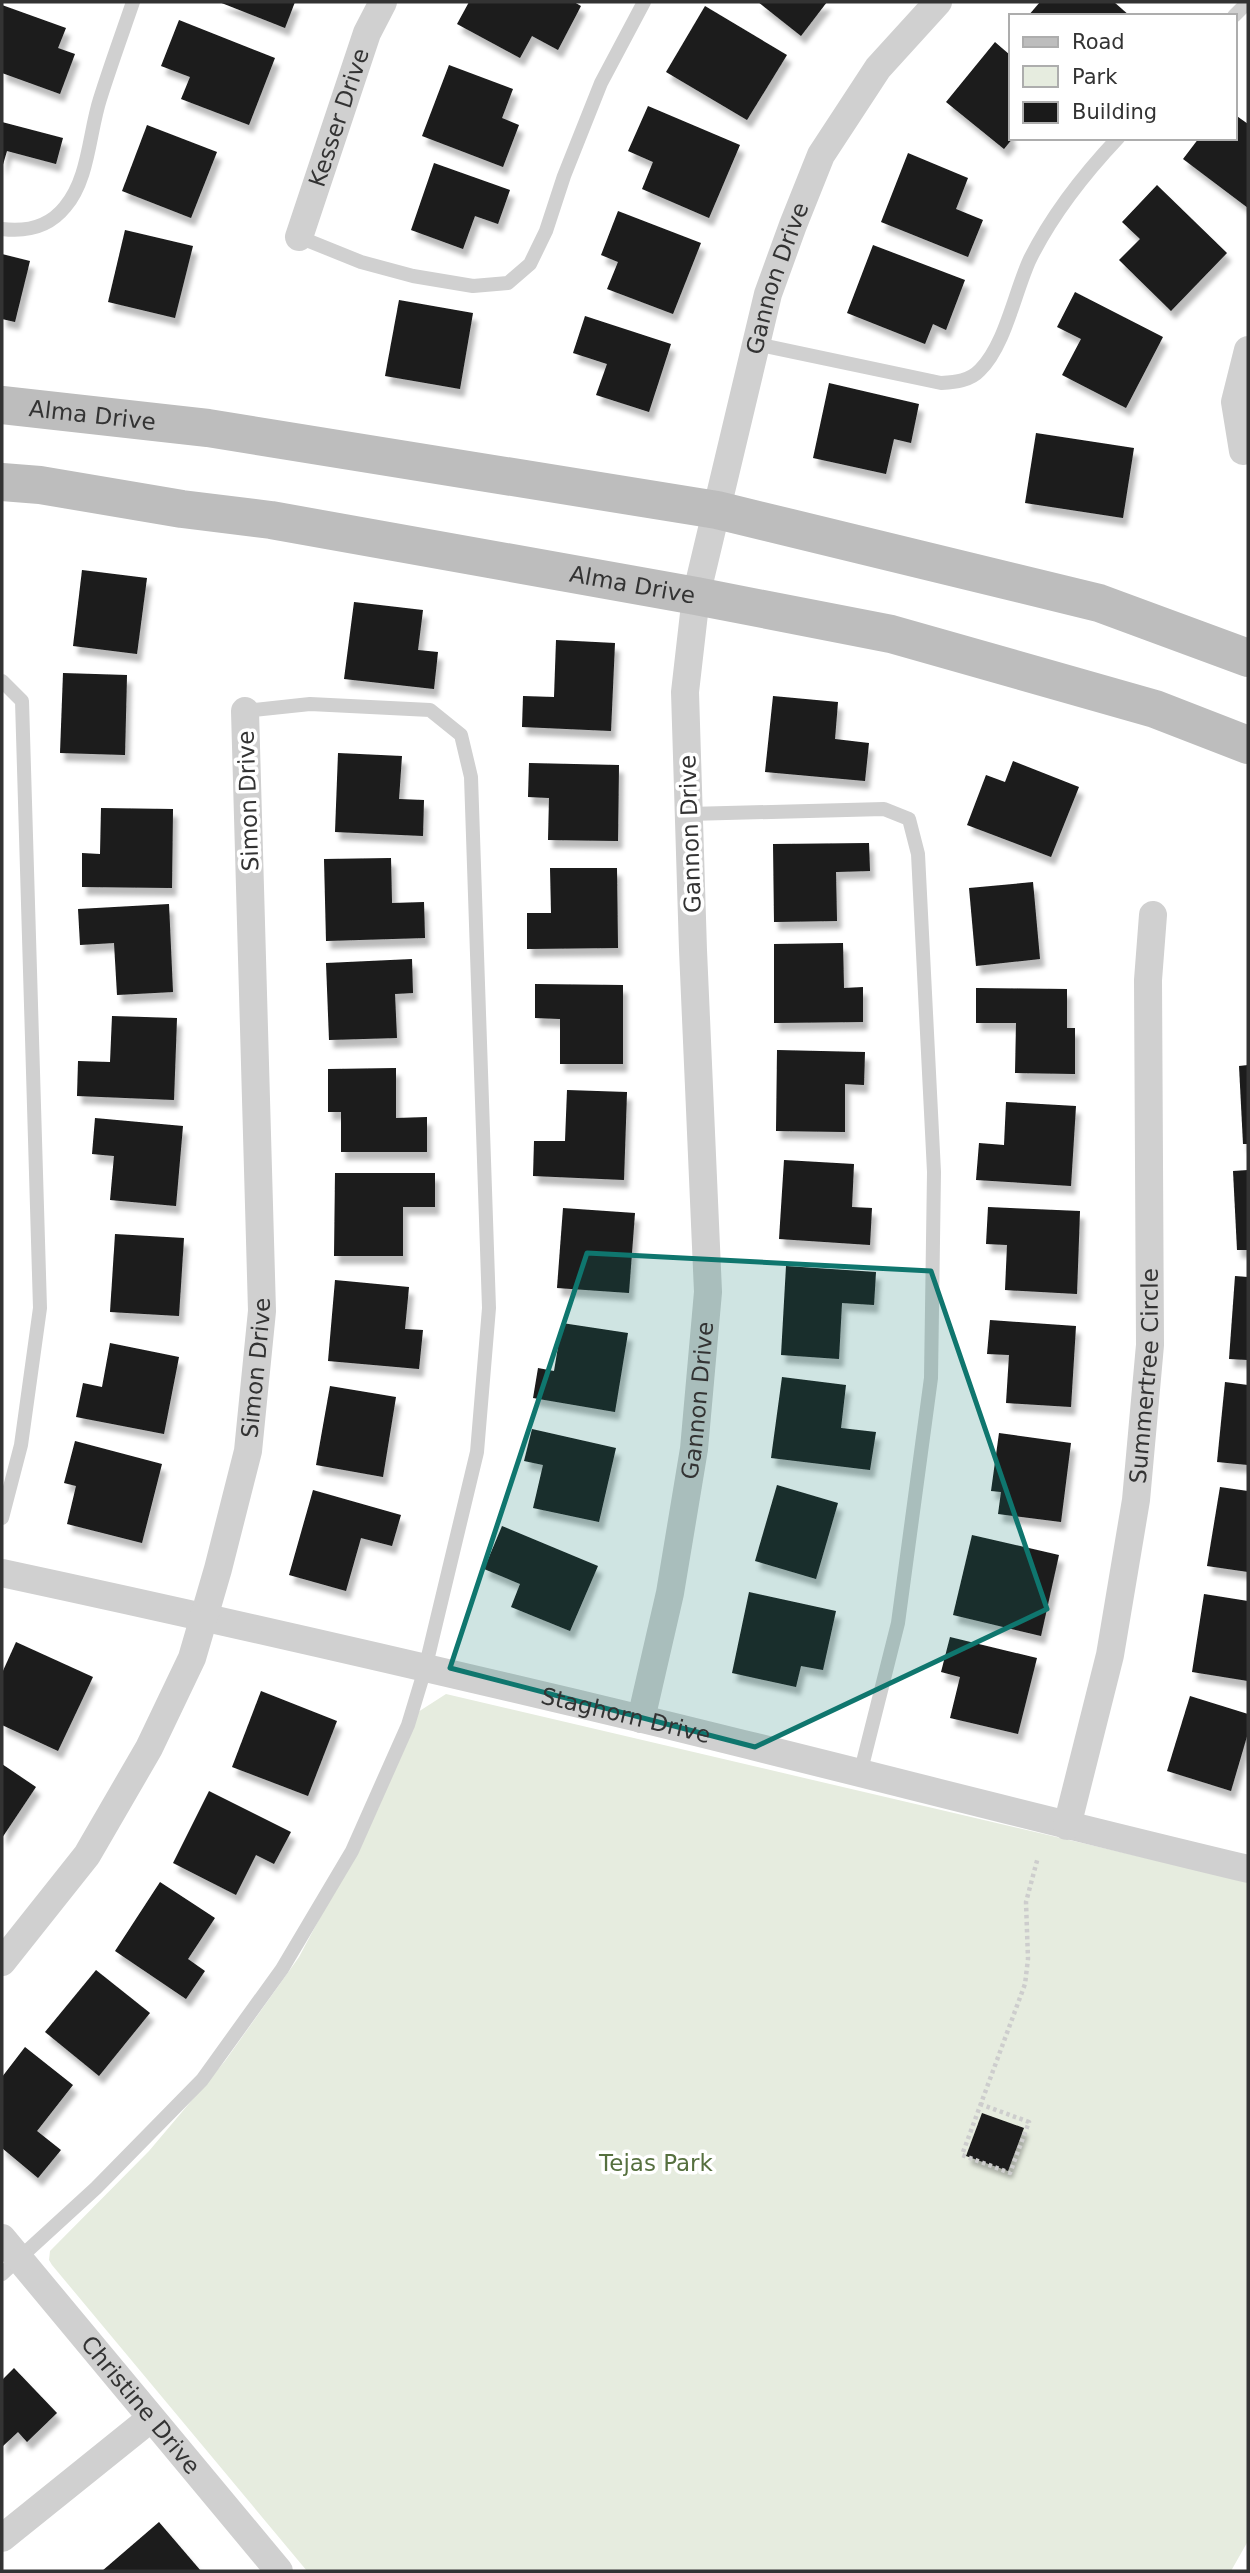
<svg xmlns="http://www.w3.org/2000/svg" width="1250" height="2573" viewBox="0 0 1250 2573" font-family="'DejaVu Sans',sans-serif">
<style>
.green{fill:#e6ecdf}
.building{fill:#1a1a1a;filter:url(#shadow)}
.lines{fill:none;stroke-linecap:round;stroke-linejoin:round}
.path{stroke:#cdcdcd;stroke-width:4.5;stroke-dasharray:3.5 3.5;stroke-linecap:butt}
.lane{stroke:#d0d0d0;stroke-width:14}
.street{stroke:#d0d0d0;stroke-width:28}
.secondary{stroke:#bdbdbd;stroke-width:38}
.marked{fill:#0f766e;fill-opacity:0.2;stroke:#0f766e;stroke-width:5;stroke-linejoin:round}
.labels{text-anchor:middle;stroke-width:7;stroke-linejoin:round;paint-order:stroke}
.street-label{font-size:23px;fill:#333;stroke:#fff}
.park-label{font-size:23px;fill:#56703f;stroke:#fff}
</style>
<defs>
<filter id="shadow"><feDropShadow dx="4.5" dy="8" stdDeviation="2" flood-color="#0004"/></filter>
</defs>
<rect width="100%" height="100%" fill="#fff"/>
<!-- green -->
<polygon class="green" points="446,1694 1248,1882 1248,2541 1231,2571 307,2571 52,2265 49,2260 50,2251 149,2151 225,2061 299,1957 378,1809 418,1712"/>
<!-- building -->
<g class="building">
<polygon points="219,2 295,2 285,28"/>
<polygon points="469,2 574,2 581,6 558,50 532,36 520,58 457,24"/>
<polygon points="758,2 827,2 801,36"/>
<polygon points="1040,2 1114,2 1130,16 1028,16"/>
<polygon points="2,5 66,28 58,48 75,54 60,94 2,73"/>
<polygon points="705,6 787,55 747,120 666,72"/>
<polygon points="179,20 275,58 249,125 181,99 190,77 161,66"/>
<polygon points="995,42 1010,55 1010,138 1013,138 1004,149 946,102"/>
<polygon points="449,65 513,89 502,118 519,125 503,167 422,136"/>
<polygon points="648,106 740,145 709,218 642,189 653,162 628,151"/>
<polygon points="1234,114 1248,124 1248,208 1183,159 1199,138 1234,138"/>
<polygon points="2,122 63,138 56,164 7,151 2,168"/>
<polygon points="147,125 217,152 191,218 122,191"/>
<polygon points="908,153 968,178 956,209 983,220 968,257 881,222"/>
<polygon points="434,163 510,190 498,224 475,216 463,249 411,230"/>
<polygon points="1157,185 1227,253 1171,311 1119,260 1140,239 1122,222"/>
<polygon points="618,211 701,243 673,314 607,289 618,262 601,255"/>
<polygon points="125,230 193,246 175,318 108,302"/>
<polygon points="873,245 965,280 946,330 933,324 925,344 847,313"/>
<polygon points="2,254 30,261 15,322 2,319"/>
<polygon points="1075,292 1163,337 1126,408 1062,375 1081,339 1057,327"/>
<polygon points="399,300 473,313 460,389 385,376"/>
<polygon points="585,316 671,344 649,412 596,395 607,364 573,353"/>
<polygon points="829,383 919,404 911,443 894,439 886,474 813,458"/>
<polygon points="1036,433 1134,448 1123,518 1025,503"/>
<polygon points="82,570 147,578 137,654 73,646"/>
<polygon points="354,602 423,610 418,650 438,652 434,689 344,679"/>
<polygon points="556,640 615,643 611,731 522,727 523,696 554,697"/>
<polygon points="63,673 127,675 125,755 60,753"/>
<polygon points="773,696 838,702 835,739 869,743 865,781 765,772"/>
<polygon points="338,753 402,756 399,799 424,800 423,836 335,832"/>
<polygon points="1013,761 1079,787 1051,857 967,825 986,775 1005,782"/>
<polygon points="529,763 619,765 618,841 548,840 549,798 528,797"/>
<polygon points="101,808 173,809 172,888 82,887 82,853 100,854"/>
<polygon points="869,843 870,871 836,872 837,921 774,922 773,844"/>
<polygon points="391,858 392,903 424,902 425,938 326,941 324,859"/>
<polygon points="550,868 617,868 618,948 527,949 527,913 551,913"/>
<polygon points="1033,882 1040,959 976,966 969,888"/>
<polygon points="169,904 173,992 117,995 114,943 80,945 78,909"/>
<polygon points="843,943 844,988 863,987 863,1022 774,1023 774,944"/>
<polygon points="412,959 413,993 395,994 397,1038 329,1040 326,963"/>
<polygon points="535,984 623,985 623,1064 560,1064 560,1019 535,1018"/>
<polygon points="976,988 1067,989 1067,1028 1075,1028 1075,1074 1015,1073 1016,1023 976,1023"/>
<polygon points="112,1016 177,1018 174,1100 77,1096 78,1061 110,1062"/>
<polygon points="777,1050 865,1052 864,1085 845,1084 845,1132 776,1131"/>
<polygon points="1248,1065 1248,1144 1243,1144 1239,1066"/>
<polygon points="396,1068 396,1118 427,1117 427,1152 341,1152 341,1112 328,1112 328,1069"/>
<polygon points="567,1090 627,1092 624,1180 533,1176 534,1141 565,1141"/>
<polygon points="1006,1102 1076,1106 1071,1186 976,1180 979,1143 1004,1145"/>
<polygon points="95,1118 183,1126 176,1206 110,1200 114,1156 92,1154"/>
<polygon points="784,1160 854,1164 852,1207 872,1208 870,1245 779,1239"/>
<polygon points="1248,1170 1248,1250 1237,1250 1233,1171"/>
<polygon points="335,1173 435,1173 435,1207 403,1207 403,1256 334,1256"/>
<polygon points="988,1207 1080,1211 1077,1294 1005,1290 1007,1245 986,1244"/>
<polygon points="563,1208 635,1213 629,1293 557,1288"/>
<polygon points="115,1234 184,1238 179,1316 110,1312"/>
<polygon points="786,1266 876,1272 874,1305 842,1303 839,1359 781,1355"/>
<polygon points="1235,1276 1248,1277 1248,1360 1229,1359"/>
<polygon points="335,1280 409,1287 405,1329 423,1330 419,1369 328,1361"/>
<polygon points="990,1320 1076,1326 1071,1407 1006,1403 1009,1355 987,1354"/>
<polygon points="562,1323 628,1333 615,1412 533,1398 538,1368 554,1371"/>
<polygon points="110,1343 179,1357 164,1434 76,1417 83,1383 102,1387"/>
<polygon points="782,1377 846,1385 841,1428 876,1432 870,1470 771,1458"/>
<polygon points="1225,1382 1248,1385 1248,1465 1217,1462"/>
<polygon points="330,1386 396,1397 383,1477 316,1465"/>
<polygon points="532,1429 616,1448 599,1522 533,1508 543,1465 524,1461"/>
<polygon points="999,1433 1071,1443 1061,1522 998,1514 1001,1492 991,1491"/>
<polygon points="75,1441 162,1464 142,1543 67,1524 76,1486 64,1483"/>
<polygon points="777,1485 838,1503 816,1579 755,1561"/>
<polygon points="1220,1487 1248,1491 1248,1572 1207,1566"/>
<polygon points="313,1490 401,1515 392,1546 361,1538 346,1591 289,1575"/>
<polygon points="502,1526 598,1566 570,1631 511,1607 520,1584 484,1569"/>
<polygon points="972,1535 1059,1555 1041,1636 953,1615"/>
<polygon points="749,1592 836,1611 823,1670 801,1666 796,1687 732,1673"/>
<polygon points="1204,1594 1248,1601 1248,1681 1192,1672"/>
<polygon points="950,1637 1037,1658 1018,1734 950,1718 960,1677 941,1672"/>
<polygon points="16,1642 93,1677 58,1751 2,1725 2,1673"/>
<polygon points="261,1691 337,1721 308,1796 232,1767"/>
<polygon points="1190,1696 1248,1714 1248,1733 1231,1791 1167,1771"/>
<polygon points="2,1764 36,1787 2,1838"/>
<polygon points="209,1791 291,1832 274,1864 256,1855 236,1895 173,1863"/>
<polygon points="160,1882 215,1918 188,1959 205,1971 186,1999 115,1951"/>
<polygon points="96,1970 150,2013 99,2076 45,2032"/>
<polygon points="25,2047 73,2085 37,2131 61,2150 38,2178 2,2148 2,2077"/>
<polygon points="982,2113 1024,2128 1008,2171 966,2156"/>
<polygon points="14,2368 57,2413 27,2442 18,2432 2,2447 2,2380"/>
<polygon points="159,2522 201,2571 102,2571"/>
</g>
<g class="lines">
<!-- path -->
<polyline class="path" points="980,2104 1029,2122 1010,2173 962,2155 1025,1984 1028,1959 1026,1902 1038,1857"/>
<!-- lane -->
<g class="lane">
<polyline points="1234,16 1248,2"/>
<path d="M2,229C26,232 49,227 65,207C89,179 89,133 100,99C110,67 122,34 133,2"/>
<polyline points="299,237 361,262 413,276 473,286 508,283 530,264 546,231 564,176 601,83 644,2"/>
<path d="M756,344L941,383C955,382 970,381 980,370C1005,346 1015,291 1030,259C1052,215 1085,173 1118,138"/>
<polyline points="2,681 22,701 40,1308 21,1445 2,1518"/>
<polyline points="689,814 884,809 909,819 918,854 934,1172 931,1378 898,1623 860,1774"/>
<polyline points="2,2274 96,2188 202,2080 282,1969 352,1851 408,1725 425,1669 477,1452 489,1308 471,777 461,735 430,710 310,704 245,711"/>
</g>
<!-- street -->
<g class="street">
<path id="s1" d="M299,237L367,33L383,2"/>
<polyline points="1243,451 1235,402 1248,350"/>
<path id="s2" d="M2,1573C216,1619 429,1668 642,1719C844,1768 1046,1821 1248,1869"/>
<path id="s3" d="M641,1719L670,1593L694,1449L708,1292L693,950L685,692L696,596L768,294L793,225L821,155L878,68L938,2"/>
<path id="s4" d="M1067,1826L1110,1655L1136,1500L1150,1345L1148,980L1153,915"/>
<path id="s5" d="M2,1962L87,1855L149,1748L192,1658L218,1569L248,1451L262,1311L245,711"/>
<path id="s6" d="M2,2238L279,2571"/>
<polyline points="2,2538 150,2419"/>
</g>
<!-- secondary -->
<g class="secondary">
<path id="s7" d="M2,405L208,428L717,510L1099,603L1248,658"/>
<path id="s8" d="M2,482L40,485L182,509L271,520L696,596L891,634L1155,709L1248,745"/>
</g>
</g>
<!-- marked area -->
<path class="marked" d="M587,1253L931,1271L1047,1609L755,1747L450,1668Z"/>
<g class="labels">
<!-- street labels -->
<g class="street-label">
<text dy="8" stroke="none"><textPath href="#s1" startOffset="126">Kesser Drive</textPath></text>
<text dy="8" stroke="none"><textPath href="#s3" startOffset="1458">Gannon Drive</textPath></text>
<text dy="8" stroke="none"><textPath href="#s7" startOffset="91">Alma Drive</textPath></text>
<text dy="8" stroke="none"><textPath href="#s8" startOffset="639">Alma Drive</textPath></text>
<text transform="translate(248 801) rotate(-92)" y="8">Simon Drive</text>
<text transform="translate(690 834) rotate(-92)" y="8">Gannon Drive</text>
<text dy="8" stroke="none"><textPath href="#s5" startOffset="658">Simon Drive</textPath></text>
<text dy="8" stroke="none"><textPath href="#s4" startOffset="458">Summertree Circle</textPath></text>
<text dy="8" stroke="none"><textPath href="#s3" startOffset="324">Gannon Drive</textPath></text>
<text dy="8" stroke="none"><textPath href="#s2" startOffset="640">Staghorn Drive</textPath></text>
<text dy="8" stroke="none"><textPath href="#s6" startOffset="217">Christine Drive</textPath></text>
</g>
<!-- park labels -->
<g class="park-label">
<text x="656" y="2171">Tejas Park</text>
</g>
</g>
<!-- border -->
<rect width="1250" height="2573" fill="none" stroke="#333333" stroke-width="7"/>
<!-- legend -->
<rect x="1009" y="14" width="228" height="126" fill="#ffffff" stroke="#adadad" stroke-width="2"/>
<rect x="1023" y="37" width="35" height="10" fill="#bdbdbd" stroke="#adadad" stroke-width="2"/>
<text x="1072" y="49" font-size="21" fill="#333333">Road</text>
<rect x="1023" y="66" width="35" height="21" fill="#e6ecdf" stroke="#adadad" stroke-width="2"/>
<text x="1072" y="84" font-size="21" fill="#333333">Park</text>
<rect x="1023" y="102" width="35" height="21" fill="#1a1a1a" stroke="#adadad" stroke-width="2"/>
<text x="1072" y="119" font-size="21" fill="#333333">Building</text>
</svg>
